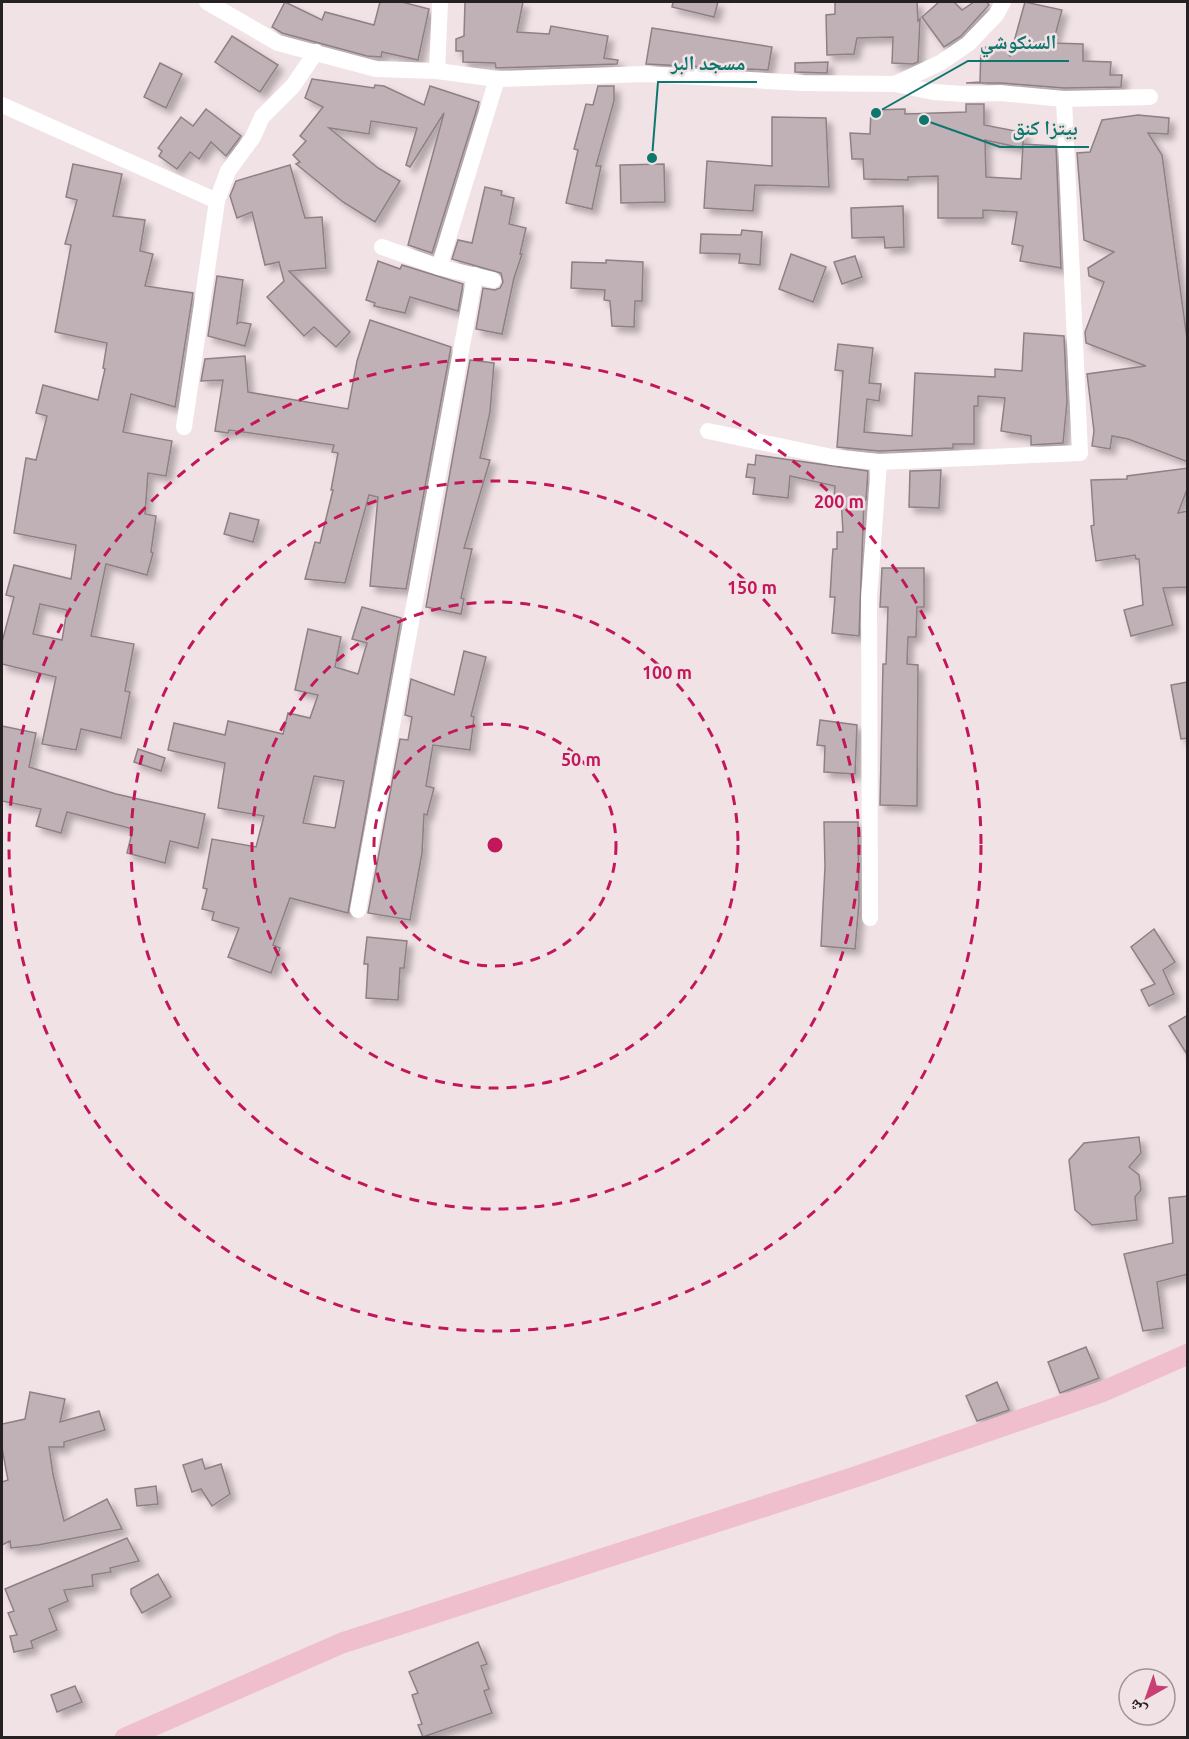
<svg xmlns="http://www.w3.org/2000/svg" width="1189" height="1739" viewBox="0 0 1189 1739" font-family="Ubuntu,'Noto Naskh Arabic',sans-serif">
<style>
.building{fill:#bfb1b5;stroke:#8e8084;stroke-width:1.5;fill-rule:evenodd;filter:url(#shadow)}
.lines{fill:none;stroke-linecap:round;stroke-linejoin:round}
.minor{stroke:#fff;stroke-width:16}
.major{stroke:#efbfce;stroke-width:21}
.ring{fill:none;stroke:#c2185b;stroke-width:3;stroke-dasharray:10 8}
.centre{fill:#c2185b;stroke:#f1e2e5;stroke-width:3}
.ring-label{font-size:18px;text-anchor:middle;font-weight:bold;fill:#c2185b;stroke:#f1e2e5;stroke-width:5;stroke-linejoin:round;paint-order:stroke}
.leader{fill:none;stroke:#0f766e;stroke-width:2}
.callout-dot{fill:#0f766e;stroke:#f1e2e5;stroke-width:2}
.callout-label{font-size:20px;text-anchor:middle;font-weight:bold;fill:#0f766e;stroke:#f1e2e5;stroke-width:5;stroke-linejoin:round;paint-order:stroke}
</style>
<defs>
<filter id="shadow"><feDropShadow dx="5.5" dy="5.5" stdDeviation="3" flood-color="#0004"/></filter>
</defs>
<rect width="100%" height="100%" fill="#f1e2e5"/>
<!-- building -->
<g class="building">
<polygon points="285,2 322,20 325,12 374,25 380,2 402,2 429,9 418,60 382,52 381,57 367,56 282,33 272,27"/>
<polygon points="465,2 523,2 517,32 549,34 551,26 608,36 604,58 618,60 617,64 496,68 495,63 463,62 463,51 456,51 456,39 464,36"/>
<polygon points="673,2 718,2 714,17 672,7"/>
<polygon points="835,2 917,2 918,21 920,19 918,62 913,64 892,63 893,37 857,38 854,54 827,55 826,15 835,14"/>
<polygon points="939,2 954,2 962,10 974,2 987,2 989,5 961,36 944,47 922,17"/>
<polygon points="1025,2 1062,10 1053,43 1083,44 1083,61 1111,62 1110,75 1122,75 1121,87 1064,88 1001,83 966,83 980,82 981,47 1004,48 1010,56"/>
<polygon points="652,28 772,47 768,70 646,64"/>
<polygon points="232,36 278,65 260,92 215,62"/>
<polygon points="828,62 827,73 795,72 795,63"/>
<polygon points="160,63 182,74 166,108 144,97"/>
<polygon points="312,79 374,88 375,85 384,86 424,105 430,86 479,102 432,253 408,245 444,113 410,167 406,165 417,128 371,121 369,134 329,128 378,168 400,181 375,222 343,202 296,164 300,162 293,155 306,141 300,136 323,107 305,98"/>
<polygon points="598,86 614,86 614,101 596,166 601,166 592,209 566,203 578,150 574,149 586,104 593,105"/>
<polygon points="966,104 984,104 984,125 1025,133 1022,148 985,140 986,177 1021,179 1023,144 1056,146 1061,268 1020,261 1023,246 1012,244 1017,212 983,210 983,218 938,218 938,176 908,177 908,180 864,179 863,159 852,159 850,133 870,134 871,110 905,109 905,114 966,112"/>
<polygon points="206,109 241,136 226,156 211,142 199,159 190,152 177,169 159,156 162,151 158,148 181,117 193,126"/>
<polygon points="1138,115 1169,118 1168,134 1148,133 1162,155 1188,346 1188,462 1128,439 1112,436 1110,449 1092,446 1094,431 1087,374 1146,366 1086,343 1085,332 1104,282 1089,276 1088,268 1114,252 1084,240 1077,153 1090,152 1102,120"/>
<polygon points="772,117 826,118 829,187 755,185 753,211 704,208 707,161 772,166"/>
<path d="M73,164L122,174L113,216L145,220L140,251L153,254L145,286L193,293L175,407L131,394L123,432L172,441L166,476L148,473L145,514L156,516L151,552L153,553L147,575L106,564L91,636L134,644L125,691L130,692L121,738L81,729L76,750L42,744L56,677L2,664V642L14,597L6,595L14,565L71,579L76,545L14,533L26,458L36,460L47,416L36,413L43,385L98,400L105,369L103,368L107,343L55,332L71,245L65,244L77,200L66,197ZM40,604L67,610L62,640L33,634Z"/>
<polygon points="664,164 665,202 621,203 620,165"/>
<polygon points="290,165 305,218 322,217 326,268 289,271 350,332 336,347 314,327 304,336 267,297 284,281 279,262 265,265 252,212 237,218 230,196 236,181"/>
<polygon points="485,187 502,191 501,195 514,198 509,224 526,228 520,254 522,254 514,278 502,334 476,329 483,288 495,290 500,288 503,282 501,273 452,259 458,240 472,243"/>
<polygon points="903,206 904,247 885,248 884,237 852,238 851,208"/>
<polygon points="742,230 762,232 760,265 739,263 740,254 700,253 701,234 741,235"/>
<polygon points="791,254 826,267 813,302 779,289"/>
<polygon points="855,256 862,277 842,284 834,262"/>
<polygon points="606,260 643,262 642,301 635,301 634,327 612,326 610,301 604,300 605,290 571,288 572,262 606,263"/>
<polygon points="378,261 400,269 402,265 463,284 458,311 410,297 405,313 374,306 375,303 366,300"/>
<polygon points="217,276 243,280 237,324 240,322 251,324 245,346 208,336"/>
<polygon points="370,320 451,347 406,589 370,586 378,497 369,495 345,583 305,579 315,542 320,543 333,490 331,490 338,453 332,452 334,445 229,430 228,433 215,431 223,380 201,381 205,359 245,356 248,392 348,409 357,361"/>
<polygon points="1024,333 1064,336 1067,402 1063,443 1031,445 1031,436 1001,431 1005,398 978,396 978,406 974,406 974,444 953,444 953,448 879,451 837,447 843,371 835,370 838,344 873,348 869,383 881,384 879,401 867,399 864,432 912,436 915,373 995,377 995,369 1022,371"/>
<polygon points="470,360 494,363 490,412 480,458 490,460 464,548 472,549 461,598 464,599 461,614 426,607"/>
<polygon points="756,455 868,471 866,500 864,500 859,636 832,633 835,597 830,597 832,562 833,549 837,549 837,532 843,532 841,498 834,497 835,486 790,476 788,498 753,494 755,478 746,477 748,464 755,465"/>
<polygon points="1188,468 1188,487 1178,513 1188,511 1188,587 1163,588 1173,625 1131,636 1124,610 1143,605 1139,559 1136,559 1135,555 1096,561 1091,526 1094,525 1091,480 1127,479 1127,476"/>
<polygon points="941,470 939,508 909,507 910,471"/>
<polygon points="230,513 259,520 253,542 224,534"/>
<polygon points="882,568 924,568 924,607 917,607 916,637 908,637 907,664 918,665 917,806 880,805 883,664 886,664 888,607 880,607"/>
<path d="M362,607L401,618L348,913L290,898L273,945L280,948L271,973L228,957L239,928L212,920L214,912L202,909L207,889L203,888L212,839L256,847L264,816L218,808L225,763L168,750L174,723L225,735L228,721L283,734L288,713L310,718L318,695L295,690L308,629L341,637L335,667L358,674L367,643L352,639ZM314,776L344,781L335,828L303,823Z"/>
<polygon points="464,651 486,657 471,716 474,717 470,750 433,745 426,786 434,788 427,815 424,814 422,853 410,920 368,913 400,739 408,740 412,717 405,715 411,679 454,695"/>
<polygon points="1188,682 1188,738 1181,739 1171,685"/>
<polygon points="820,720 857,725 855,774 824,772 825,746 817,745"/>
<polygon points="2,726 36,733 29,767 116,794 205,814 198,848 170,841 165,863 127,853 133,829 67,812 61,833 36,826 41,809 2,801"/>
<polygon points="138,749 165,758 161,771 134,762"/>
<polygon points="824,822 858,822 859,903 855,949 821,946 825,867"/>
<polygon points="1154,929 1175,962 1163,970 1174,994 1149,1006 1141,990 1155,984 1131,947"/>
<polygon points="367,937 407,941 404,968 400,968 398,1000 366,998 368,964 364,964"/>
<polygon points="1188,1015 1188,1056 1169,1026"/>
<polygon points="1139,1137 1141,1153 1129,1167 1139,1175 1141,1190 1135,1197 1137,1220 1092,1225 1075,1210 1069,1160 1084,1143"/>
<polygon points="1188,1196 1188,1274 1157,1282 1163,1328 1143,1331 1124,1254 1173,1243 1169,1198"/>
<polygon points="1086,1347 1099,1378 1060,1393 1048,1362"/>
<polygon points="997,1382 1009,1410 977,1421 966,1396"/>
<polygon points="30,1392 65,1399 60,1422 99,1411 105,1430 64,1442 64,1447 49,1447 53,1474 64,1521 107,1499 122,1529 38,1545 11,1548 10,1541 2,1545 2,1482 8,1480 2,1448 2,1424 25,1419"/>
<polygon points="202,1459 205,1469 221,1464 230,1494 212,1506 201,1489 192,1492 183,1465"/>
<polygon points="156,1486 158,1504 137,1506 135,1489"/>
<polygon points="127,1538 139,1561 110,1568 111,1572 92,1575 93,1586 64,1590 68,1601 49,1609 57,1630 31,1641 33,1648 14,1652 10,1636 17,1635 8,1613 14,1611 5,1589"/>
<polygon points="158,1574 171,1597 142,1613 131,1594 131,1589"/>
<polygon points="478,1642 487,1664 481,1666 489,1689 484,1691 492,1713 423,1737 418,1725 422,1724 412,1695 418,1693 409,1672"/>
<polygon points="75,1686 82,1702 57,1712 51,1695"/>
</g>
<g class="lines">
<!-- minor -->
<g class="minor">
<polyline points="207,2 278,43 376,69 437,71 497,79 646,74 803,83 895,84 940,63 968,44 996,15 1003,2"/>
<polyline points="437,71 440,2"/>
<polyline points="895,84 933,92 964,94 1000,93 1064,99 1150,97"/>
<polyline points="2,105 217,201"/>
<polyline points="382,247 439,267 493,280"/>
<polyline points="439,267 497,79"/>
<polyline points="184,427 217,201 228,171 253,137 262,117 293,86 316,52"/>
<polyline points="708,431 832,457 879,462 1080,453 1064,99"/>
<polyline points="358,910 475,275"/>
<polyline points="870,918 869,598 879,462"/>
</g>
<!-- major -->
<polyline class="major" points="125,1738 342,1643 855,1477 1104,1391 1188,1354"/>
</g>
<!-- distance rings -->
<g class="ring">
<circle cx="495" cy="845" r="121"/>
<circle cx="495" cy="845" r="243"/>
<circle cx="495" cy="845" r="364"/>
<circle cx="495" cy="845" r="486"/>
</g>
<circle cx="495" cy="845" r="9" class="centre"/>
<g class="ring-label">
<text x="839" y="508">200 m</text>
<text x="752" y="594">150 m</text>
<text x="667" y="679">100 m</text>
<text x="581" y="766">50 m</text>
</g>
<!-- callouts -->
<path class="leader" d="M876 113L968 61H1069M652 158L658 82H757M924 120L1000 147H1089"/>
<g class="callout-dot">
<circle cx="876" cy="113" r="6"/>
<circle cx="652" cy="158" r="6"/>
<circle cx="924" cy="120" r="6"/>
</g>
<g class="callout-label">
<text x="1018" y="49">السنكوشي</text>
<text x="708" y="70">مسجد البر</text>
<text x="1045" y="135">بيتزا كنق</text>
</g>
<!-- border -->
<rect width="1189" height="1739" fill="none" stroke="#252021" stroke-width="6"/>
<!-- north arrow -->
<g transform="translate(1147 1697) rotate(220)"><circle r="28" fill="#f1e2e5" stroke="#9f9497" stroke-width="1.5"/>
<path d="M0-4.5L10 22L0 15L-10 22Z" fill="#c83e75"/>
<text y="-9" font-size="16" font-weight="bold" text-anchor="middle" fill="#252021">ش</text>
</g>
</svg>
